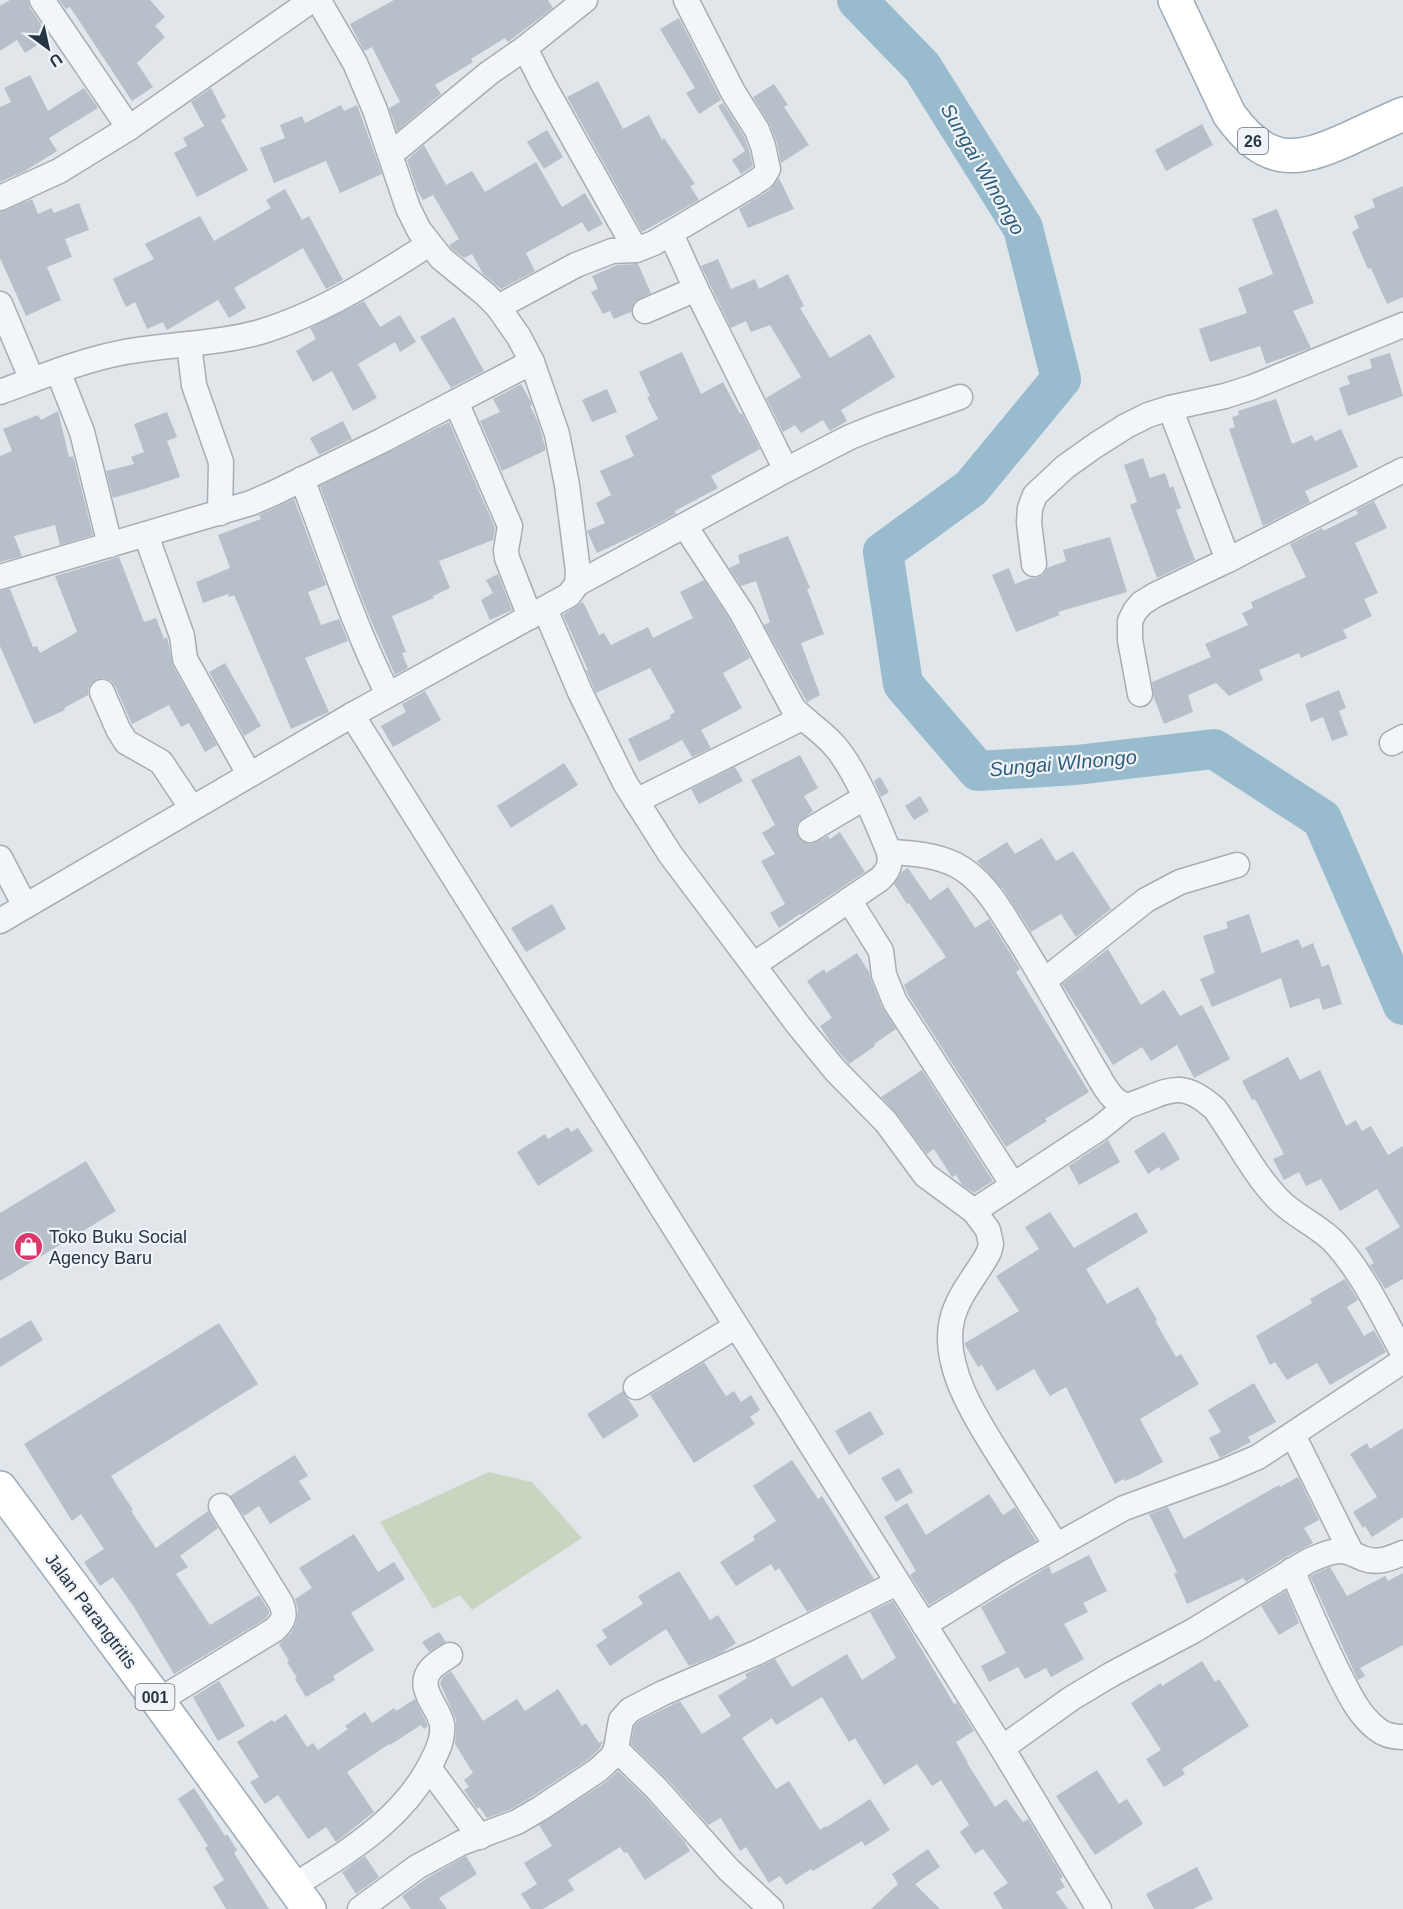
<svg xmlns="http://www.w3.org/2000/svg" width="1403" height="1909" viewBox="0 0 1403 1909" font-family="Helvetica,sans-serif">
  <style>
    .green { fill: #c9d5c0 }
    .lines { fill: none; stroke-linecap: round; stroke-linejoin: round }
    .river { stroke: #98bbce; stroke-width: 40 }
    .building { fill: #b7c0c8 }
    .street-casing { stroke: #a5aeb5; stroke-width: 27 }
    .primary-casing { stroke: #9eacb7; stroke-width: 36 }
    .street { stroke: #f3f6f8; stroke-width: 24 }
    .primary { stroke: #fff; stroke-width: 33 }
    .labels { text-anchor: middle; dominant-baseline: central; stroke-width: 4.5; stroke-linejoin: round; paint-order: stroke }
    .shield { fill: #f0f4f8; stroke: #636f79; stroke-width: 1.5 }
    .shield-label { font-size: 16px; font-weight: bold; fill: #273643 }
    .poi-label { font-size: 18px; fill: #273643; stroke: #f0f4f8; text-anchor: start }
    .street-label { font-size: 18px; fill: #273643; stroke: #f0f4f8 }
    .water-label { font-size: 20px; font-style: italic; fill: #2d5d7b; stroke: #f0f4f8 }
  </style>
  <rect width="100%" height="100%" fill="#e0e6ea"/>
  <polygon class="green" points="489,1472 532,1482 582,1538 472,1610 460,1595 433,1609 380,1522"/>
  <g class="lines">
    <polyline class="river" points="857,0 922,67 1023,228 1061,379 971,488 883,552 903,684 978,771 1076,765 1214,749 1322,819 1403,1005"/>
  </g>
  <g class="building">
    <polygon points="10,0 28,0 30,8 50,37 25,53 17,40 0,51 0,6"/>
    <polygon points="59,0 150,0 165,17 155,26 165,37 137,63 153,87 132,101 70,7 66,9"/>
    <polygon points="394,0 548,0 553,8 508,42 505,38 471,59 473,62 435,85 441,94 397,131 389,108 400,102 372,47 364,51 350,24"/>
    <polygon points="679,18 721,100 699,114 686,93 695,88 660,29"/>
    <polygon points="30,75 48,111 84,88 98,108 49,138 57,151 25,171 0,182 0,107 11,102 4,88"/>
    <polygon points="598,81 623,129 649,115 662,140 664,138 695,184 690,186 699,200 642,232 567,97"/>
    <polygon points="774,84 788,105 784,107 809,145 781,163 777,143 770,125 753,97"/>
    <polygon points="211,88 226,117 221,120 248,170 197,197 174,153 187,146 183,138 204,126 191,102"/>
    <polygon points="723,103 744,136 749,150 753,166 741,174 732,160 745,151 718,106"/>
    <polygon points="341,105 344,111 357,105 382,174 340,193 326,161 274,183 260,148 285,138 280,125 302,116 305,123"/>
    <polygon points="1202,124 1213,145 1166,171 1155,150"/>
    <polygon points="547,130 563,157 544,169 527,142"/>
    <polygon points="424,145 446,185 472,171 485,192 536,162 562,207 585,193 603,224 588,232 582,222 526,253 535,271 501,289 483,274 472,254 464,258 451,248 449,245 459,239 433,195 423,200 417,190 407,160"/>
    <polygon points="779,178 794,209 748,228 739,209 771,189"/>
    <polygon points="1403,186 1403,297 1387,304 1371,268 1368,269 1352,232 1359,228 1354,216 1375,207 1372,199"/>
    <polygon points="285,189 302,220 309,216 343,280 326,289 303,248 234,288 246,308 229,318 218,300 167,330 163,322 147,329 135,302 126,307 113,279 154,259 145,244 200,216 214,241 271,208 266,200"/>
    <polygon points="32,199 38,214 51,208 54,213 79,203 89,230 65,239 72,257 47,267 61,300 26,316 0,258 0,212"/>
    <polygon points="1277,209 1314,303 1293,311 1311,348 1266,364 1260,346 1210,362 1199,329 1247,313 1238,288 1273,274 1252,219"/>
    <polygon points="718,259 731,289 755,279 759,289 788,274 804,306 800,308 830,358 870,334 895,377 841,410 847,421 830,431 823,420 801,433 795,425 783,432 766,398 801,377 770,325 751,332 746,321 731,328 701,266"/>
    <polygon points="638,264 651,293 634,302 631,312 614,319 610,311 603,314 591,292 598,289 592,276 617,265"/>
    <polygon points="364,301 380,327 400,315 416,342 400,352 395,342 358,364 377,398 353,411 332,371 313,382 296,351 316,339 310,328"/>
    <polygon points="454,317 484,371 451,388 420,337"/>
    <polygon points="682,352 701,394 723,382 740,414 742,413 760,449 711,476 718,488 675,511 676,514 644,531 597,553 587,531 605,523 596,503 611,495 600,471 634,456 625,436 658,419 647,397 650,396 639,372"/>
    <polygon points="1390,353 1403,396 1348,416 1339,388 1350,384 1347,376 1372,368 1370,359"/>
    <polygon points="521,384 531,402 532,405 530,406 538,422 546,450 502,471 480,421 500,412 493,399"/>
    <polygon points="607,389 617,412 592,422 582,400"/>
    <polygon points="1276,399 1292,444 1312,435 1315,441 1341,429 1358,467 1305,491 1310,502 1263,526 1229,429 1235,427 1232,417 1239,415 1238,411"/>
    <polygon points="58,411 69,457 73,456 93,535 60,545 55,525 14,536 22,556 0,562 0,456 12,451 3,429 38,415 41,420"/>
    <polygon points="167,412 177,437 167,441 180,477 144,489 113,498 106,471 134,464 131,457 144,452 134,424"/>
    <polygon points="343,421 352,439 319,455 310,438"/>
    <polygon points="449,422 495,528 493,540 439,561 450,588 433,596 434,598 392,616 406,652 402,653 408,668 395,675 366,609 320,486"/>
    <polygon points="1143,458 1150,478 1165,473 1170,488 1173,486 1181,508 1176,510 1195,560 1157,578 1130,505 1137,502 1124,465"/>
    <polygon points="294,499 326,585 308,592 321,625 339,619 348,641 305,658 329,712 291,729 234,595 229,597 228,594 203,603 196,582 230,568 218,535 261,519 259,515"/>
    <polygon points="1374,501 1387,528 1355,543 1378,593 1364,599 1372,616 1343,630 1347,638 1301,658 1299,653 1259,670 1263,680 1229,696 1216,683 1188,695 1193,712 1164,724 1154,698 1152,682 1211,657 1205,644 1248,625 1242,613 1253,608 1251,602 1306,577 1290,544 1322,528 1323,531 1358,514 1356,510"/>
    <polygon points="788,536 810,588 807,589 824,634 801,643 820,695 807,702 764,625 770,622 756,581 741,586 729,568 740,563 738,555"/>
    <polygon points="1110,537 1127,592 1058,612 1060,615 1016,632 992,575 1009,568 1015,584 1031,578 1036,578 1043,575 1047,568 1066,561 1063,550"/>
    <polygon points="119,557 144,622 156,618 164,639 167,637 173,666 217,745 205,752 189,723 181,727 169,705 132,724 115,686 111,681 104,678 97,679 91,683 88,690 88,695 64,708 65,710 34,724 0,646 0,591 10,589 33,647 37,646 40,653 77,632 55,576"/>
    <polygon points="498,574 512,610 490,620 481,600 493,593 486,580"/>
    <polygon points="704,580 730,620 750,658 723,673 742,708 701,730 711,748 692,757 682,740 639,762 628,739 671,718 670,715 675,712 650,668 596,693 586,670 588,670 563,615 583,602 599,635 604,633 611,645 648,627 653,638 693,618 680,592"/>
    <polygon points="225,663 261,726 244,736 209,672"/>
    <polygon points="1339,690 1346,708 1339,711 1348,735 1332,741 1323,717 1311,722 1305,704"/>
    <polygon points="425,691 441,720 393,747 381,726 406,712 402,704"/>
    <polygon points="800,755 818,788 804,796 813,811 798,823 796,830 798,837 803,842 811,844 828,836 830,839 840,832 865,872 801,915 800,914 779,928 770,913 785,904 761,861 775,854 762,833 775,825 751,780"/>
    <polygon points="564,763 578,785 511,828 497,806"/>
    <polygon points="735,767 743,781 699,804 691,789"/>
    <polygon points="880,777 889,792 881,797 874,781"/>
    <polygon points="920,796 929,811 914,820 905,806"/>
    <polygon points="1042,838 1056,861 1073,851 1111,909 1076,937 1061,914 1031,932 1003,889 977,861 1007,842 1015,854"/>
    <polygon points="908,868 930,900 948,887 975,928 989,919 1020,969 1016,972 1089,1092 1045,1119 1047,1121 1006,1147 908,995 904,985 946,957 909,903 907,904 894,884 902,872"/>
    <polygon points="552,904 566,929 526,952 511,928"/>
    <polygon points="1249,914 1262,953 1298,939 1302,948 1313,943 1322,967 1329,964 1342,1004 1323,1010 1319,998 1290,1008 1281,978 1212,1007 1200,979 1215,973 1203,936 1228,928 1226,922"/>
    <polygon points="1108,949 1141,1005 1164,990 1180,1016 1202,1005 1230,1059 1194,1078 1177,1045 1151,1061 1142,1047 1113,1065 1062,984"/>
    <polygon points="857,953 869,972 871,980 882,1007 896,1029 874,1044 875,1046 849,1064 832,1044 820,1026 832,1018 807,981 824,969 826,973"/>
    <polygon points="1288,1057 1300,1080 1320,1070 1346,1126 1356,1120 1362,1131 1371,1126 1388,1155 1403,1146 1403,1279 1385,1289 1370,1265 1374,1263 1365,1248 1400,1227 1377,1189 1340,1211 1321,1179 1306,1186 1299,1172 1284,1180 1273,1159 1284,1154 1255,1099 1252,1100 1242,1081"/>
    <polygon points="922,1070 993,1181 974,1193 962,1185 956,1175 952,1177 934,1149 927,1154 897,1114 881,1097"/>
    <polygon points="568,1127 571,1132 578,1128 593,1151 538,1186 517,1152 545,1134 548,1139"/>
    <polygon points="1164,1132 1180,1159 1161,1171 1159,1167 1148,1174 1134,1151"/>
    <polygon points="1108,1140 1120,1162 1079,1185 1069,1166"/>
    <polygon points="86,1161 116,1211 0,1281 0,1213"/>
    <polygon points="1050,1212 1074,1248 1136,1212 1148,1232 1086,1269 1107,1304 1138,1287 1157,1320 1155,1321 1176,1357 1181,1354 1199,1384 1140,1419 1163,1462 1137,1476 1125,1481 1124,1479 1115,1484 1066,1387 1050,1396 1034,1369 997,1391 982,1365 978,1367 965,1345 965,1343 1019,1311 996,1276 1039,1249 1025,1227"/>
    <polygon points="1345,1279 1358,1300 1347,1307 1364,1336 1374,1330 1386,1352 1330,1385 1317,1363 1287,1380 1275,1362 1270,1365 1256,1336 1312,1303 1310,1299"/>
    <polygon points="31,1320 43,1340 0,1367 0,1339"/>
    <polygon points="219,1323 258,1384 111,1476 133,1510 131,1511 156,1548 208,1511 218,1528 180,1556 188,1567 176,1574 210,1625 259,1595 269,1611 269,1614 265,1619 174,1674 134,1607 113,1577 100,1586 84,1562 104,1549 81,1514 72,1521 24,1444"/>
    <polygon points="704,1362 726,1396 734,1391 741,1402 751,1395 760,1410 750,1417 755,1424 694,1463 650,1395"/>
    <polygon points="1254,1383 1276,1422 1248,1437 1251,1442 1220,1458 1209,1438 1221,1432 1208,1410"/>
    <polygon points="623,1391 639,1416 603,1439 587,1414"/>
    <polygon points="870,1411 884,1434 849,1455 835,1431"/>
    <polygon points="1403,1428 1403,1517 1372,1537 1365,1526 1363,1528 1353,1512 1377,1497 1350,1454 1367,1443 1370,1449"/>
    <polygon points="295,1455 308,1476 299,1481 311,1499 270,1524 259,1506 244,1516 230,1496"/>
    <polygon points="792,1460 818,1499 822,1496 874,1579 807,1612 779,1568 775,1571 771,1564 736,1586 720,1562 755,1540 753,1536 776,1521 753,1486"/>
    <polygon points="899,1468 913,1492 896,1502 881,1478"/>
    <polygon points="1298,1477 1319,1520 1304,1528 1313,1543 1286,1557 1246,1582 1243,1578 1187,1604 1174,1574 1177,1572 1149,1514 1168,1507 1184,1539 1279,1485 1280,1487"/>
    <polygon points="989,1494 1003,1515 1015,1507 1036,1541 929,1605 910,1575 916,1571 884,1517 907,1503 926,1535"/>
    <polygon points="354,1534 378,1572 394,1562 405,1579 351,1613 374,1650 333,1676 335,1680 306,1697 295,1679 297,1678 287,1662 289,1661 279,1644 291,1633 296,1623 298,1610 295,1599 312,1588 299,1568"/>
    <polygon points="1089,1555 1107,1591 1083,1603 1088,1612 1064,1624 1084,1659 1051,1677 1046,1668 1025,1679 1018,1667 989,1682 981,1666 1006,1653 981,1607 1049,1566 1052,1574"/>
    <polygon points="1330,1567 1347,1596 1385,1576 1388,1581 1403,1573 1403,1645 1360,1668 1365,1676 1358,1680 1310,1576"/>
    <polygon points="679,1571 710,1620 718,1615 736,1643 721,1653 689,1666 666,1629 610,1666 596,1645 607,1638 602,1630 643,1604 638,1596"/>
    <polygon points="1286,1591 1299,1623 1279,1635 1261,1606"/>
    <polygon points="893,1601 954,1704 957,1703 974,1731 956,1742 968,1763 967,1763 995,1807 1006,1799 1023,1822 1028,1819 1063,1877 1060,1879 1065,1887 1056,1892 1068,1909 1003,1909 993,1893 1008,1883 983,1849 975,1854 960,1832 969,1825 941,1780 932,1786 917,1764 884,1785 855,1738 849,1742 822,1697 776,1725 772,1718 742,1738 776,1789 789,1781 820,1830 826,1826 827,1827 870,1799 890,1830 865,1846 862,1841 813,1871 811,1869 786,1885 780,1876 769,1883 746,1847 740,1851 721,1818 708,1825 667,1779 631,1744 634,1726 639,1721 680,1701 702,1734 731,1716 718,1696 747,1678 745,1674 775,1659 792,1687 847,1654 862,1680 896,1658 870,1612"/>
    <polygon points="439,1632 446,1642 429,1652 422,1642"/>
    <polygon points="1202,1661 1215,1682 1219,1679 1249,1726 1182,1769 1185,1774 1164,1787 1146,1759 1161,1750 1131,1703 1161,1683 1162,1686"/>
    <polygon points="451,1671 483,1721 517,1699 525,1711 558,1689 582,1726 586,1723 599,1743 603,1741 600,1748 589,1759 533,1796 511,1809 487,1818 479,1807 477,1809 464,1790 469,1787 464,1780 473,1773 455,1744 456,1731 456,1720 440,1683 443,1677"/>
    <polygon points="219,1681 245,1726 218,1741 193,1697"/>
    <polygon points="415,1699 428,1726 424,1729 421,1725 390,1745 389,1744 347,1772 374,1812 336,1842 326,1827 308,1839 278,1795 265,1804 250,1782 259,1777 237,1742 272,1720 274,1722 286,1714 307,1747 313,1743 318,1750 348,1729 345,1726 365,1712 372,1723 394,1708 396,1711"/>
    <polygon points="1097,1770 1119,1804 1127,1799 1143,1824 1095,1855 1056,1796"/>
    <polygon points="618,1771 646,1798 684,1841 690,1851 645,1880 627,1852 624,1853 620,1847 568,1880 574,1890 543,1909 531,1909 521,1894 537,1884 524,1863 552,1846 539,1825 606,1782"/>
    <polygon points="194,1788 225,1836 227,1834 237,1850 234,1853 269,1909 226,1909 213,1887 224,1880 205,1848 208,1846 178,1799"/>
    <polygon points="928,1849 940,1867 915,1884 940,1909 871,1909 898,1884 892,1874"/>
    <polygon points="365,1856 379,1877 356,1894 342,1872"/>
    <polygon points="466,1856 477,1874 439,1898 447,1909 411,1909 402,1896 427,1878"/>
    <polygon points="1197,1867 1213,1899 1193,1909 1154,1909 1146,1894"/>
  </g>
  <g class="lines">
    <defs>
      <g id="street">
        <polyline points="42,0 129,128"/>
        <polyline points="320,3 355,63 375,110 408,208 419,230 441,258 485,294 498,307 519,337 532,362 557,434 567,485 578,571 577,584 569,595 352,715"/>
        <polyline points="525,48 543,84 636,250"/>
        <polyline points="391,154 489,73 525,48 585,0"/>
        <polyline points="0,198 59,171 129,128 312,0"/>
        <polyline points="696,289 786,470"/>
        <polyline points="0,304 32,380"/>
        <polyline points="498,307 576,265 612,251 636,250 654,243 748,187 763,177 768,169 763,146 757,130 733,92 686,0"/>
        <polyline points="645,311 696,289 671,234"/>
        <polyline points="189,344 194,385 221,462 220,513"/>
        <polyline points="58,371 82,432 110,545"/>
        <path d="M0 392C41 377 82 360 125 352 170 344 216 344 260 332 320 314 377 278 429 244"/>
        <polyline points="456,402 510,526 506,550 507,558 530,617"/>
        <polyline points="1170,408 1228,560"/>
        <path d="M302 479C330 551 353 625 388 694"/>
        <path d="M685 526 742 613 793 708C805 721 820 730 832 743 854 765 877 822 889 852 891 864 889 870 880 879L755 964"/>
        <polyline points="146,535 182,636 185,659 249,774"/>
        <polyline points="1034,564 1029,523 1030,508 1035,495 1065,467 1096,445 1126,426 1148,415 1170,408 1225,396 1253,387 1403,325"/>
        <polyline points="0,577 251,503 274,493 381,441 532,362"/>
        <polyline points="577,584 786,470 850,437 880,425 960,397"/>
        <path d="M545 609 580 692 625 783 670 854 799 1026 835 1070 886 1122 925 1175 974 1211 988 1230 991 1244 989 1252C977 1275 958 1294 952 1320 940 1370 984 1431 1009 1471 1025 1496 1040 1520 1056 1545"/>
        <polyline points="102,692 118,729 126,742 161,762 191,807"/>
        <polyline points="1140,694 1130,640 1130,621 1135,611 1142,603 1155,595 1228,560 1403,470"/>
        <polyline points="1392,743 1403,737"/>
        <polyline points="636,801 802,718"/>
        <polyline points="810,830 864,798"/>
        <path d="M889 852C912 853 936 855 956 865 985 880 1001 912 1018 938 1048 986 1074 1035 1103 1084 1110 1095 1115 1102 1127 1106 1167 1093 1179 1076 1215 1109 1236 1138 1253 1173 1278 1199 1295 1217 1320 1226 1336 1244 1364 1275 1383 1317 1403 1353"/>
        <polyline points="0,858 25,906"/>
        <polyline points="849,900 881,951 884,975 895,1002 1013,1185"/>
        <polyline points="0,921 352,715 1002,1748 1099,1909"/>
        <polyline points="1045,980 1146,900 1180,882 1237,865"/>
        <polyline points="974,1211 1100,1128 1127,1106"/>
        <polyline points="636,1387 735,1327"/>
        <polyline points="1293,1435 1351,1552"/>
        <path d="M1292 1570C1306 1603 1320 1635 1336 1668 1347 1689 1357 1714 1377 1729 1384 1735 1394 1737 1403 1737"/>
        <polyline points="924,1625 1013,1570 1124,1508 1223,1472 1258,1457 1403,1361"/>
        <path d="M158 1701 274 1630C284 1621 286 1615 281 1603L221 1506"/>
        <path d="M1002 1748 1072 1698 1112 1674 1193 1631 1308 1561C1318 1557 1329 1551 1340 1551 1349 1551 1355 1555 1362 1558 1377 1564 1389 1559 1403 1553"/>
        <polyline points="616,1749 656,1788 729,1870 771,1909"/>
        <polyline points="429,1768 480,1837"/>
        <path d="M292 1887C351 1849 408 1818 437 1751 441 1742 443 1733 442 1724 438 1706 415 1687 431 1669 436 1663 444 1659 450 1655"/>
        <polyline points="360,1909 417,1867 461,1843 517,1822 541,1808 598,1770 612,1757 616,1749 621,1720 630,1710 663,1693 756,1653 897,1583"/>
      </g>
      <g id="primary">
        <path d="M1175 0 1229 114C1266 166 1295 163 1348 139 1367 130 1385 122 1403 114"/>
        <polyline points="0,1488 158,1701 309,1909"/>
      </g>
    </defs>
    <use href="#street" class="street-casing"/>
    <use href="#primary" class="primary-casing"/>
    <use href="#street" class="street"/>
    <use href="#primary" class="primary"/>
  </g>
  <defs>
    <symbol id="shop-disc" viewBox="-11 -11 22 22"><circle r="9.5" fill="#db396c" stroke="#f0f4f8"/><path d="M-5-2.5h2.3a2.7 3.5 0 0 1 5.4 0H5L5.5 6h-11ZM-1.5-2.5h3a1.5 2.3 0 0 0-3 0Z" fill="#fff"/></symbol>
  </defs>
  <g fill-rule="evenodd">
    <use href="#shop-disc" x="12" y="1230" width="33" height="33"/>
  </g>
  <g class="labels">
    <g class="shield">
      <rect x="1238" y="128" width="30" height="26" rx="4.5"/>
      <rect x="135.5" y="1684" width="39" height="26" rx="4.5"/>
    </g>
    <g class="shield-label">
      <text x="1253" y="141">26</text>
      <text x="155" y="1697">001</text>
    </g>
    <g class="poi-label">
      <text x="49" y="1237">Toko Buku Social<tspan x="49" dy="21">Agency Baru</tspan></text>
    </g>
    <g class="street-label">
      <text transform="translate(91 1611) rotate(53)">Jalan Parangtritis</text>
    </g>
    <g class="water-label">
      <text transform="translate(983 169) rotate(60)">Sungai WInongo</text>
      <text transform="translate(1063 763) rotate(-5)">Sungai WInongo</text>
    </g>
  </g>
  <g transform="translate(48 48) rotate(147)" stroke="#f0f4f8" stroke-width="4.5" paint-order="stroke">
  <path d="M0-4.5L10 22L0 15L-10 22Z" fill="#273643"/>
  <text y="-9" font-size="16" font-weight="bold" text-anchor="middle" fill="#273643">U</text>
  </g>
</svg>
